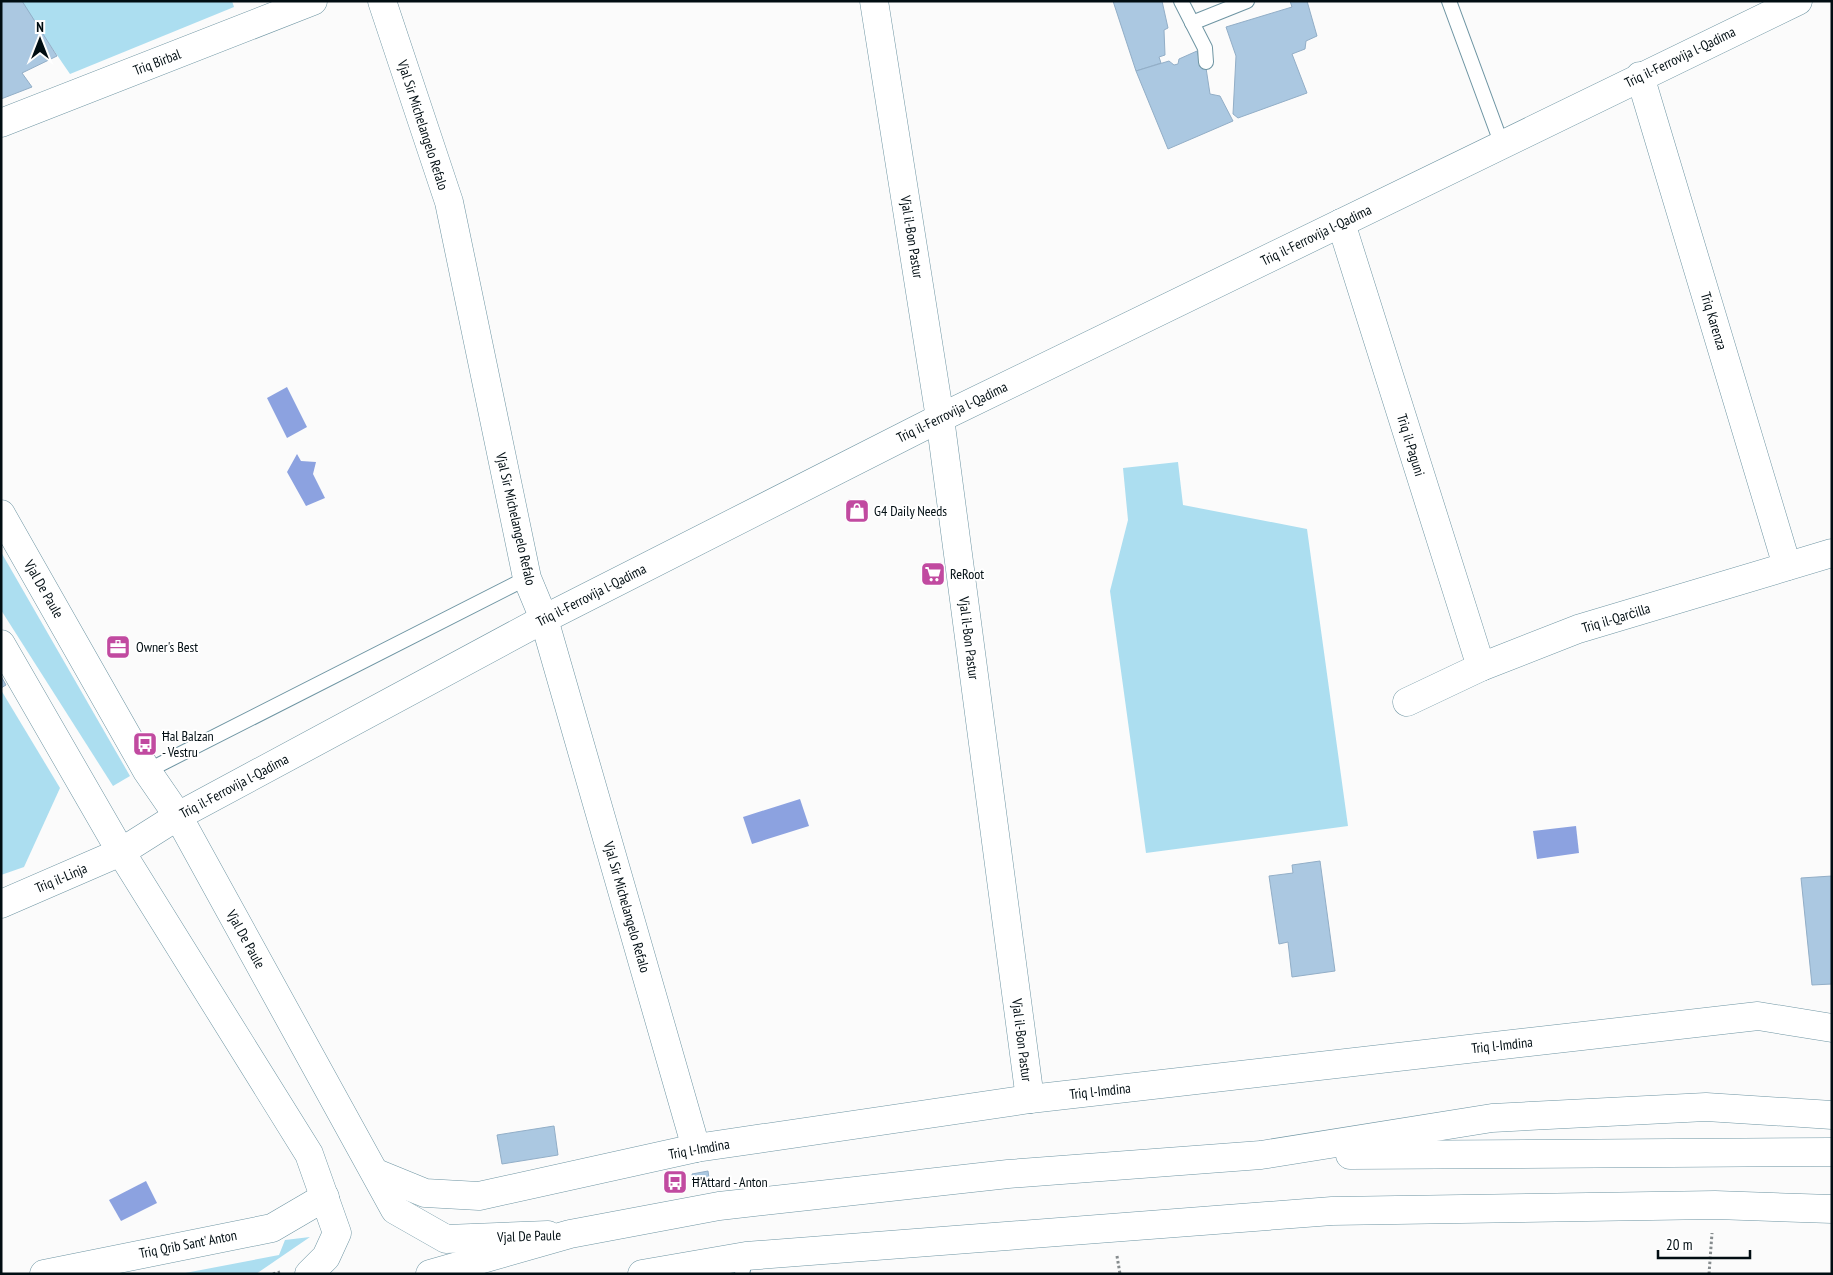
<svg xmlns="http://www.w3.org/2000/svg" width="1833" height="1275" viewBox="0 0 1833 1275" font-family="'PT Sans Narrow',sans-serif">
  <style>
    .green { fill: #acdef0 }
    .water { fill: #8ca2e0 }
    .building { fill: #abc8e1; stroke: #92aec7 }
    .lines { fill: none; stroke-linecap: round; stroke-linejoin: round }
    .lane-casing { stroke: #6e95a3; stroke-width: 16 }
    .street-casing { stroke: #6e95a3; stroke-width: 29 }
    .secondary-casing { stroke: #6e95a3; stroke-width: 29 }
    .highway-casing { stroke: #6e95a3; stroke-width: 29 }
    .path { stroke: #858b8d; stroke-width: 3; stroke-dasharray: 2.5 2.5; stroke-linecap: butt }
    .lane { stroke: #fff; stroke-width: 14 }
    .street { stroke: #fff; stroke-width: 28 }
    .secondary { stroke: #fff; stroke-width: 28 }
    .highway { stroke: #fff; stroke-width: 28 }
    .labels { text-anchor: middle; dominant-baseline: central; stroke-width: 4; stroke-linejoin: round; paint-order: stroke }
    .street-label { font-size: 14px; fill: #010d12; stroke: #fff }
    .poi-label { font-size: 14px; fill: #010d12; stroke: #fff; text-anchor: start }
  </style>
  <rect width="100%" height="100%" fill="#fbfbfb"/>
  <g class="green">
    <polygon points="20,1 232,1 234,7 70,74"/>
    <polygon points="1178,462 1183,505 1307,529 1348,826 1146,853 1110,591 1128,520 1123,468"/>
    <polygon points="1,552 130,776 113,786 1,610"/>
    <polygon points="1,690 60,788 24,867 1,875"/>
    <polygon points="310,1237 256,1274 180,1274 279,1255 285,1240"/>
  </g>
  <g class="water">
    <polygon points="287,387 307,427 287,438 267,398"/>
    <polygon points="297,454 301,461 316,462 313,474 325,498 306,506 287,472"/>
    <polygon points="800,799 809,826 752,844 743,817"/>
    <polygon points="1576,826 1579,853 1537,859 1533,831"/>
    <polygon points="146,1181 157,1203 121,1221 109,1200"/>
  </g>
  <g class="building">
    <polygon points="1,1 22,1 57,56 22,73 32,87 1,99"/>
    <polygon points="1113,1 1162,1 1168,28 1164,30 1165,55 1159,57 1161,63 1136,71"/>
    <polygon points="1290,1 1307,1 1317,36 1306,41 1305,49 1292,54 1307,93 1238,118 1233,114 1236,56 1226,27 1292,7"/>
    <polygon points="1197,51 1202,69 1206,68 1210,94 1220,96 1233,121 1168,149 1136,71 1169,61 1174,65 1178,64 1179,59"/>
    <polygon points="1,676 6,685 1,688"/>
    <polygon points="1320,861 1335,971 1292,977 1288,942 1279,944 1269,876 1293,873 1292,865"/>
    <polygon points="1832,876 1832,984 1812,985 1801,878"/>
    <polygon points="554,1126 558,1155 502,1164 497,1135"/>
    <polygon points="708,1171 709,1178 693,1180 692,1174"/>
  </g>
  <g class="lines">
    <defs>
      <g id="lane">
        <polyline points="1181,1 1205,48 1206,62"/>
        <polyline points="1449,1 1502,145"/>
        <polyline points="1192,23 1247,1"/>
        <polyline points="147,771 527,578"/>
        <polyline points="742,1274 746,1256"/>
      </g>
      <g id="street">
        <polyline points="382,1 449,202 527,578 544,619 696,1148"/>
        <polyline points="874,1 940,418 1030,1099"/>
        <polyline points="1640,76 1787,566"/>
        <polyline points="1341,223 1481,667"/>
        <polyline points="1407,702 1481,667 1578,629 1832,553"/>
        <polyline points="1,904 121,852 178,816 544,619 940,418 1798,1"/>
        <polyline points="376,1173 425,1193 479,1196 696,1148 1030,1099 1758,1016 1832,1028"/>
        <polyline points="44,1274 272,1228 325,1197"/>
      </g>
      <g id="secondary">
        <polyline points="1,123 313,1"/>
        <polyline points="1,514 147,771 178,816 395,1210 446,1239 548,1235"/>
        <polyline points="1,644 121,852 309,1154 337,1233 326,1257 309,1274"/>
      </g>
      <g id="highway">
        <polyline points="1350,1155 1832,1152"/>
        <polyline points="430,1274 570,1234 719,1206 1008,1174 1261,1155 1492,1118 1706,1107 1832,1115"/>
        <polyline points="642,1274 746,1256 1332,1211 1715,1205 1832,1209"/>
      </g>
    </defs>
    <use href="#lane" class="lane-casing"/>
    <use href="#street" class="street-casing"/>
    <use href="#secondary" class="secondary-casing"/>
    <use href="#highway" class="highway-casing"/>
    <g class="path">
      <polyline points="1117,1256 1120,1274"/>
      <polyline points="273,1274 280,1272"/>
      <polyline points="1709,1274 1712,1233"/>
    </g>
    <use href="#lane" class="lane"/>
    <use href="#street" class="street"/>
    <use href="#secondary" class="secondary"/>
    <use href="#highway" class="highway"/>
  </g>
  <defs>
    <symbol id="shop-square" viewBox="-11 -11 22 22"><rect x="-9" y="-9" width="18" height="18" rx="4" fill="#c14aa0" stroke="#fff"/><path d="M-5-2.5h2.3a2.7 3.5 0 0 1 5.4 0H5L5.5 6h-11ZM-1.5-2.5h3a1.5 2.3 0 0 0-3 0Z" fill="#fff"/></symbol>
    <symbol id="supermarket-square" viewBox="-11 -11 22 22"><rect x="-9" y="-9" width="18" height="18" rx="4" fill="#c14aa0" stroke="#fff"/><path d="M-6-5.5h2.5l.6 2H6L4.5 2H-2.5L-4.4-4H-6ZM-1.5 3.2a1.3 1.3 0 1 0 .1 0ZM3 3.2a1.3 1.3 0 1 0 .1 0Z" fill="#fff"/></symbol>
    <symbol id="office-square" viewBox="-11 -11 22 22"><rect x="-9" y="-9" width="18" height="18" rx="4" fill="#c14aa0" stroke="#fff"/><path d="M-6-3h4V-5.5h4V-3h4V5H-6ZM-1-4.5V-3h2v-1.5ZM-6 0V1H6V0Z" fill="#fff"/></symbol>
    <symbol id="bus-square" viewBox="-11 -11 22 22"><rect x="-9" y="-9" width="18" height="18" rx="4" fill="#c14aa0" stroke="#fff"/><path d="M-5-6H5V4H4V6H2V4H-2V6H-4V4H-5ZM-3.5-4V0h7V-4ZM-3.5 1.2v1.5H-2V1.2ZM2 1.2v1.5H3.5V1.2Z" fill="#fff"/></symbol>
  </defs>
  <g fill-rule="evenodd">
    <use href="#shop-square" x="843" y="497" width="28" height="28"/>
    <use href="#supermarket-square" x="919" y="560" width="28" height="28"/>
    <use href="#office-square" x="104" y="633" width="28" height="28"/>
    <use href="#bus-square" x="131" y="730" width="28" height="28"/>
    <use href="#bus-square" x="661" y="1168" width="28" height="28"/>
  </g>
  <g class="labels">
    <g class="street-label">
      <text transform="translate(1680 57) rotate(-26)">Triq il-Ferrovija l-Qadima</text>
      <text transform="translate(157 62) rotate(-21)">Triq Birbal</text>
      <text transform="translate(423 125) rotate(72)">Vjal Sir Michelangelo Refalo</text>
      <text transform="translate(1316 235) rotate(-26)">Triq il-Ferrovija l-Qadima</text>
      <text transform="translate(912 237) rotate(81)">Vjal il-Bon Pastur</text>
      <text transform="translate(1714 321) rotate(73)">Triq Karenza</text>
      <text transform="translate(952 412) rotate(-26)">Triq il-Ferrovija l-Qadima</text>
      <text transform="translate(1411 445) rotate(73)">Triq il-Paguni</text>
      <text transform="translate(516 519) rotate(77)">Vjal Sir Michelangelo Refalo</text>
      <text transform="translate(44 589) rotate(60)">Vjal De Paule</text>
      <text transform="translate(591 595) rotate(-27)">Triq il-Ferrovija l-Qadima</text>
      <text transform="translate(1616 618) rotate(-17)">Triq il-Qarċilla</text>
      <text transform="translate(969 638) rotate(83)">Vjal il-Bon Pastur</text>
      <text transform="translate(234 786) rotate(-28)">Triq il-Ferrovija l-Qadima</text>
      <text transform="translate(61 878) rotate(-23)">Triq il-Linja</text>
      <text transform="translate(627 907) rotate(74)">Vjal Sir Michelangelo Refalo</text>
      <text transform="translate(246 939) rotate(61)">Vjal De Paule</text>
      <text transform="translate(1022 1040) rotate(83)">Vjal il-Bon Pastur</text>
      <text transform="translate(1502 1045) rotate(-6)">Triq l-Imdina</text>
      <text transform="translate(1100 1091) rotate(-6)">Triq l-Imdina</text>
      <text transform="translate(699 1149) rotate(-10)">Triq l-Imdina</text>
      <text transform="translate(529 1236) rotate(-2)">Vjal De Paule</text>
      <text transform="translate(188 1244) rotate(-11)">Triq Qrib Sant' Anton</text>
    </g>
    <g class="poi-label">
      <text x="874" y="511">G4 Daily Needs</text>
      <text x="950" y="574">ReRoot</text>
      <text x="136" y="647">Owner's Best</text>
      <text x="162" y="736">Ħal Balzan<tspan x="162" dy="16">- Vestru</tspan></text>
      <text x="692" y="1182">Ħ'Attard - Anton</text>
    </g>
  </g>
  <rect width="1833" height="1275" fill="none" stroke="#010d12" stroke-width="5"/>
  <g transform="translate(40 40)" stroke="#ffffff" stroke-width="4" paint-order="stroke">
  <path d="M0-4L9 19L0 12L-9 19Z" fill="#010d12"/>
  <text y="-8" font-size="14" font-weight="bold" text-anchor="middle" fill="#010d12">N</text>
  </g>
  <path d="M1658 1250v8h92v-8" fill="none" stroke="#010d12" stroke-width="2.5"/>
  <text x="1666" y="1250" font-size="15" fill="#010d12" stroke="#ffffff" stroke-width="4" paint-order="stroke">20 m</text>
</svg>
